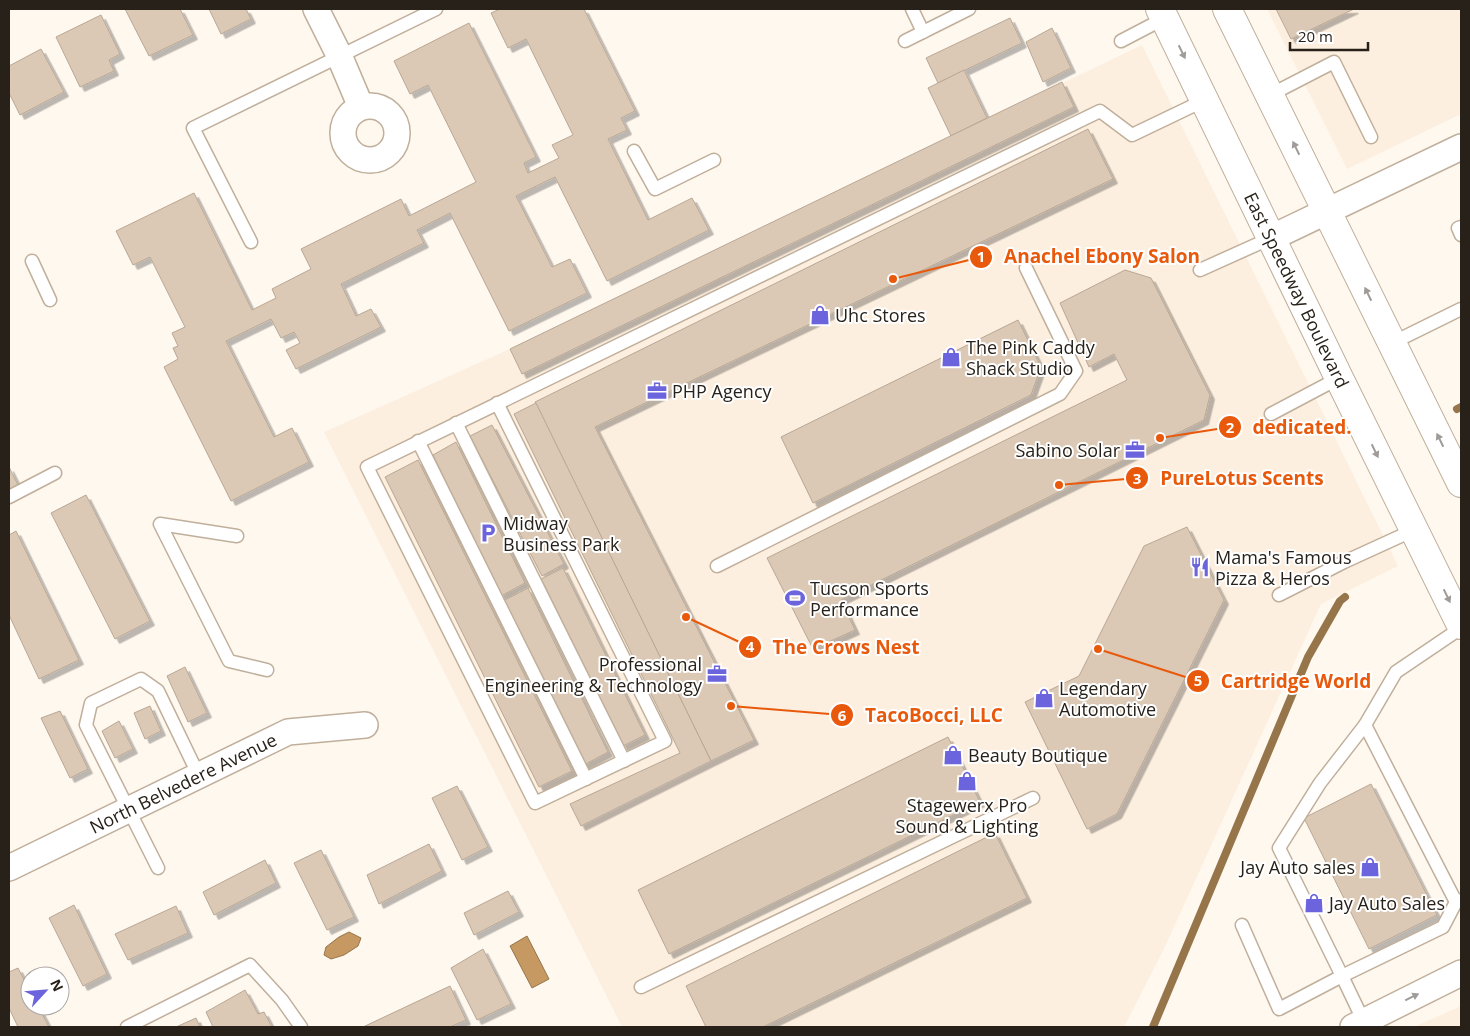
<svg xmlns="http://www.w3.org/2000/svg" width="1470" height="1036" viewBox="0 0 1470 1036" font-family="'Open Sans',sans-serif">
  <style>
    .built { fill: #fdefdf }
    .water { fill: #c59961; stroke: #96754b }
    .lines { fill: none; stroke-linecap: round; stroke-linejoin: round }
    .stream { stroke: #96754b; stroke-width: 8 }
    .building { fill: #dbc9b5; stroke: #b8a794; filter: url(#shadow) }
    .service-casing { stroke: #c0af9b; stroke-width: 15 }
    .minor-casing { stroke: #c0af9b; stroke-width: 28 }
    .primary-casing { stroke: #c0af9b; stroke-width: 30 }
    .service { stroke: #fff; stroke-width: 12 }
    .minor { stroke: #fff; stroke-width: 25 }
    .primary { stroke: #fff; stroke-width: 28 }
    .oneway { fill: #9e9b98 }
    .labels { text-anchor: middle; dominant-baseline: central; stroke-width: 4; stroke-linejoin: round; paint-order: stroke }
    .street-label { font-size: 18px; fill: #272119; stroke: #fff }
    .poi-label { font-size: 18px; fill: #272119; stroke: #fff; text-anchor: start }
    .leader { fill: none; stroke: #e8590c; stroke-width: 2 }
    .callout-dot { fill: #e8590c; stroke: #fff; stroke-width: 2 }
    .mark-label { font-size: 15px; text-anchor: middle; font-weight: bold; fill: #fff }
    .callout-label { font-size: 19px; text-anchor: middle; font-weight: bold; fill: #e8590c; stroke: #fff; stroke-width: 4; stroke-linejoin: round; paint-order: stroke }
  </style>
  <defs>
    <filter id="shadow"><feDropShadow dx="4.5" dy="4.5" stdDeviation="0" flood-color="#0004"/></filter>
  </defs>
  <rect width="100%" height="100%" fill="#fff8ef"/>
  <g class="built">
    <polygon points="1267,9 1461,9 1461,114 1347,169"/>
    <polygon points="1142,45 1398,566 1321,604 1164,949 1124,1027 622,1027 324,432 510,349"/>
    <polygon points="1461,1006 1461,1027 1414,1027"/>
  </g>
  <g class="water">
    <polygon points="349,932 361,938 358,946 344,955 331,959 324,955 326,947 339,937"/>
    <polygon points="527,936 549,979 532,988 510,946"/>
  </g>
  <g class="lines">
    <g class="stream">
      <polyline points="1457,409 1461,407"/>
      <polyline points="1153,1027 1308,657 1340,601 1345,597"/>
    </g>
  </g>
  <g class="building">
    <polygon points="125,9 180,9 193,35 149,56"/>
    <polygon points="209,9 246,9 251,19 221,34"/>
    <polygon points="500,9 584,9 635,111 621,118 627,130 608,139 648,220 692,198 709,230 607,281 555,177 516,196 552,267 570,259 587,293 509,331 450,213 417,230 424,243 341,284 356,316 371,309 381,327 296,369 286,350 300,343 294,332 281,338 271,319 226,341 274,437 292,428 309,462 231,501 164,367 178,359 173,348 178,346 172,333 185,327 150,257 133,265 116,231 194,193 252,310 276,298 272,289 311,269 301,249 401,199 409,216 476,182 428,85 410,94 394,61 469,23 536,157 524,163 528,173 559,158 552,145 573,135 526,39 508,48 491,13"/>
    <polygon points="1276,9 1354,9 1291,39"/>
    <polygon points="101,15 120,54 109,60 114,71 80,87 56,37"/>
    <polygon points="1010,18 1022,43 938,83 926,58"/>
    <polygon points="1052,28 1071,68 1043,82 1026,42"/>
    <polygon points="41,49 64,92 20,115 9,93 9,66"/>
    <polygon points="964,70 987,118 951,136 928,88"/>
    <polygon points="1062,82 1074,107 522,374 510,349"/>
    <polygon points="1088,129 1113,179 595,427 754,740 711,761 535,402"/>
    <polygon points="1125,270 1151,278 1210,395 1204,420 841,600 855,630 813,649 767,558 1127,380 1114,354 1089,367 1060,303"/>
    <polygon points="1018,320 1041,367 1031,395 813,503 781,437"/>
    <polygon points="536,403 711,761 581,826 570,804 680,753 514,414"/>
    <polygon points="492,425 564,564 542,576 470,436"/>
    <polygon points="456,442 525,583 501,596 433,455"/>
    <polygon points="418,460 572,771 539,787 385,477"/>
    <polygon points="9,467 19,487 9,492"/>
    <polygon points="86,495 150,621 115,639 51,513"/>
    <polygon points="1187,527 1224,600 1117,814 1087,829 1025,702 1079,676 1144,546"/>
    <polygon points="16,531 79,660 39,679 9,615 9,535"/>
    <polygon points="563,568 645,735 623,746 541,579"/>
    <polygon points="528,588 608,752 584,765 503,601"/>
    <polygon points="185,667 207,713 188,722 167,676"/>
    <polygon points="150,706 161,731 145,739 134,713"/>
    <polygon points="60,711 88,769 70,778 41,718"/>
    <polygon points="119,721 133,749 115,758 102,731"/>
    <polygon points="948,737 980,802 669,954 638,890"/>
    <polygon points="1371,784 1437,915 1369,949 1304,818"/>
    <polygon points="457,786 488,847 462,860 432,798"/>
    <polygon points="995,833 1027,898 763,1027 706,1027 686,986"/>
    <polygon points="429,844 442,871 379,904 367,875"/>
    <polygon points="321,850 354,917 327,930 294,863"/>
    <polygon points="265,860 276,883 214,915 203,892"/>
    <polygon points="508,891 519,912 474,935 464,913"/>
    <polygon points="74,905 107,974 83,986 49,918"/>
    <polygon points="176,906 188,933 128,960 115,934"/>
    <polygon points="483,949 511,1004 477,1020 451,968"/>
    <polygon points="18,968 30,991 30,1006 38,1006 49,1027 18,1027 9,1008 9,972"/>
    <polygon points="450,986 466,1020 450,1027 363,1027"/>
    <polygon points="245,990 258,1014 264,1012 272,1027 213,1027 206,1012"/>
    <polygon points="196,1018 200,1027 176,1027"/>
  </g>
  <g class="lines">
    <defs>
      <g id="service">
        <polyline points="912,9 923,32"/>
        <polyline points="905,41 969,9"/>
        <polyline points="1121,41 1165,18"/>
        <polyline points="1270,95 1334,62 1371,137"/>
        <polyline points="634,151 655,189 714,160"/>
        <polyline points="1461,227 1458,228 1461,235"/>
        <polyline points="251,242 193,128 436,9"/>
        <polyline points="32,261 50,300"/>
        <polyline points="1200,270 1271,238"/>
        <polyline points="1392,343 1461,309"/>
        <polyline points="497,403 665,741 535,803 367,467 1100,111 1132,135 1205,100"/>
        <polyline points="1271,414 1339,378"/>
        <polyline points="456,423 624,761"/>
        <polyline points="418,441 586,779"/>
        <polyline points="9,497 55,473"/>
        <polyline points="237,536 160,524 229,661 267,670"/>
        <polyline points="717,566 1060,394 1076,371 1026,268"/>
        <polyline points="1279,595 1344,562 1414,530"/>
        <polyline points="1461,628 1396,672 1365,725 1456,902 1461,900"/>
        <polyline points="158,868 86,725 91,703 141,679 158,691 199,776"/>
        <polyline points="1242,925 1279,1009 1342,976 1279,848 1320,783 1365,725"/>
        <polyline points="641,987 1033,798"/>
        <polyline points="1364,1022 1342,976 1443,927 1456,902"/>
        <polyline points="127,1027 250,965 282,1000 301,1027"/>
      </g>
      <g id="minor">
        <polyline points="316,9 339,55 361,107"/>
        <circle cx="370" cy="133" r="27"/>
        <polyline points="1271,238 1461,147"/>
        <polyline points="9,868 288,732 365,725"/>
        <polyline points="1353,1027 1461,973"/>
      </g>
      <g id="primary">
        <polyline points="1160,9 1339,378 1461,625"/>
        <polyline points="1227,9 1461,483"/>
      </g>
    </defs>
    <use href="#service" class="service-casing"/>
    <use href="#minor" class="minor-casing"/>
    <use href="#primary" class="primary-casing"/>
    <use href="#service" class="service"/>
    <use href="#minor" class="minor"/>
    <use href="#primary" class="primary"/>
  </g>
  <defs><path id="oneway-solid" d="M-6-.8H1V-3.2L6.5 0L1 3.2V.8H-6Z" transform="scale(1.25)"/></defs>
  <g class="oneway">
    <use href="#oneway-solid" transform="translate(1182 52) rotate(64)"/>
    <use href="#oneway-solid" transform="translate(1296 148) rotate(-116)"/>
    <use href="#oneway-solid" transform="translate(1368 294) rotate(-116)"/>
    <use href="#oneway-solid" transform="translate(1440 440) rotate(-116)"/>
    <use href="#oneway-solid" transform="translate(1375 451) rotate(64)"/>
    <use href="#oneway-solid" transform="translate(1447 596) rotate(64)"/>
    <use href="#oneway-solid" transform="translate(1412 997) rotate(-26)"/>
  </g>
  <defs>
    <symbol id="shop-bare" viewBox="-9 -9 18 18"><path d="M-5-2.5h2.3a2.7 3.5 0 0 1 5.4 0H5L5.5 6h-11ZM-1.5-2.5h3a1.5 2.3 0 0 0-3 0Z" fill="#6b64dd" stroke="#fff" stroke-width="2.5" paint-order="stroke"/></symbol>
    <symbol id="office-bare" viewBox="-9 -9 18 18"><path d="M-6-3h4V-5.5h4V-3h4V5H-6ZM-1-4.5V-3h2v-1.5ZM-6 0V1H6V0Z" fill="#6b64dd" stroke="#fff" stroke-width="2.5" paint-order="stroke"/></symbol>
    <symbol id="parking-bare" viewBox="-9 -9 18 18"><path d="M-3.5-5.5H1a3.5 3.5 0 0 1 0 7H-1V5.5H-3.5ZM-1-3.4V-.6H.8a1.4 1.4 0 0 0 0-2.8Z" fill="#6b64dd" stroke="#fff" stroke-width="2.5" paint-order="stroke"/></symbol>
    <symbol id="restaurant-bare" viewBox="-9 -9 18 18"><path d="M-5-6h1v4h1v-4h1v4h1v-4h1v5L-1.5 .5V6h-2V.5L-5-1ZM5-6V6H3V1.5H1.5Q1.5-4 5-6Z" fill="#6b64dd" stroke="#fff" stroke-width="2.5" paint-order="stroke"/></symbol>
    <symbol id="stadium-bare" viewBox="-9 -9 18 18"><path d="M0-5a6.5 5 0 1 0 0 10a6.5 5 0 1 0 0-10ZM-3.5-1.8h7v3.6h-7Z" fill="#6b64dd" stroke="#fff" stroke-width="2.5" paint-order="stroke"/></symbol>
  </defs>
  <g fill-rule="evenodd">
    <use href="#shop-bare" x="806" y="301" width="28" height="28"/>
    <use href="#shop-bare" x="937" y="343" width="28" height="28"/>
    <use href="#office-bare" x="643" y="377" width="28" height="28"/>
    <use href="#office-bare" x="1121" y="436" width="28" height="28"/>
    <use href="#parking-bare" x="474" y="519" width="28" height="28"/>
    <use href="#restaurant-bare" x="1186" y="553" width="28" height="28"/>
    <use href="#stadium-bare" x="781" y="584" width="28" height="28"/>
    <use href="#office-bare" x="703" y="660" width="28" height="28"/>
    <use href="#shop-bare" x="1030" y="684" width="28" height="28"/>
    <use href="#shop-bare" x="939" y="741" width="28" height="28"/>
    <use href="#shop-bare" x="953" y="767" width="28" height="28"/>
    <use href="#shop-bare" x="1356" y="853" width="28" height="28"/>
    <use href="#shop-bare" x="1300" y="889" width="28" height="28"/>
  </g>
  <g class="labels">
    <g class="street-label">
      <text transform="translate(1297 290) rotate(64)">East Speedway Boulevard</text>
      <text transform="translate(183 783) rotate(-26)">North Belvedere Avenue</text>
    </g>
    <g class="poi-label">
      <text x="835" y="315">Uhc Stores</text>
      <text x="966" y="347">The Pink Caddy<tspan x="966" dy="21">Shack Studio</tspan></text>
      <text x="672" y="391">PHP Agency</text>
      <text x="1120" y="450" text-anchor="end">Sabino Solar</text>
      <text x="503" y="523">Midway<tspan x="503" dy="21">Business Park</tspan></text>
      <text x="1215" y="557">Mama's Famous<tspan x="1215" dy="21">Pizza &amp; Heros</tspan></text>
      <text x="810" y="588">Tucson Sports<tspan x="810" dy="21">Performance</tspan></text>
      <text x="702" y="664" text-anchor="end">Professional<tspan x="702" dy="21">Engineering &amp; Technology</tspan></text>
      <text x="1059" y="688">Legendary<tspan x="1059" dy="21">Automotive</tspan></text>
      <text x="968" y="755">Beauty Boutique</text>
      <text x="967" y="805" text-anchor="middle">Stagewerx Pro<tspan x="967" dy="21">Sound &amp; Lighting</tspan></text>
      <text x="1355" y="867" text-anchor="end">Jay Auto sales</text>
      <text x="1329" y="903">Jay Auto Sales</text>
    </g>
  </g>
  <path class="leader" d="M893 279L981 257M1160 438L1230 427M1059 485L1137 478M686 617L750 647M1098 649L1198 681M731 706L842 715"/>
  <g class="callout-dot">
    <circle cx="893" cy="279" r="5"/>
    <circle cx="1160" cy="438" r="5"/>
    <circle cx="1059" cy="485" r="5"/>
    <circle cx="686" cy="617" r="5"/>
    <circle cx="1098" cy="649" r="5"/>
    <circle cx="731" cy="706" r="5"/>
    <circle cx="981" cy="257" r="12"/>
    <circle cx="1230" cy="427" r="12"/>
    <circle cx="1137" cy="478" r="12"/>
    <circle cx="750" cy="647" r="12"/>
    <circle cx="1198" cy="681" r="12"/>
    <circle cx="842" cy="715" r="12"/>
  </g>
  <g class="mark-label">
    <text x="981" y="262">1</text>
    <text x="1230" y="433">2</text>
    <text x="1137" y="484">3</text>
    <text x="750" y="652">4</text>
    <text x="1198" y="686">5</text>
    <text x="842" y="721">6</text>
  </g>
  <g class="callout-label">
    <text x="1102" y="263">Anachel Ebony Salon</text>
    <text x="1302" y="434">dedicated.</text>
    <text x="1242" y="485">PureLotus Scents</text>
    <text x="846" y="654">The Crows Nest</text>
    <text x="1296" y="688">Cartridge World</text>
    <text x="934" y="722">TacoBocci, LLC</text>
  </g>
  <rect width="1470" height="1036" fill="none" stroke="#272119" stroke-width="20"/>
  <g transform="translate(45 991) rotate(64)"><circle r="24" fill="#ffffff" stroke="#a9a6a3"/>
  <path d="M0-4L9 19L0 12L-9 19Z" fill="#6b64dd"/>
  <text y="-8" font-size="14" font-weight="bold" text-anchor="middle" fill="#272119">N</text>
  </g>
  <path d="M1290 42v8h78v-8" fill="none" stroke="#272119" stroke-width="2.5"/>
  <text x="1298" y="42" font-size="15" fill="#272119" stroke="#ffffff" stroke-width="4" paint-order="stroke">20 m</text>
</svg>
